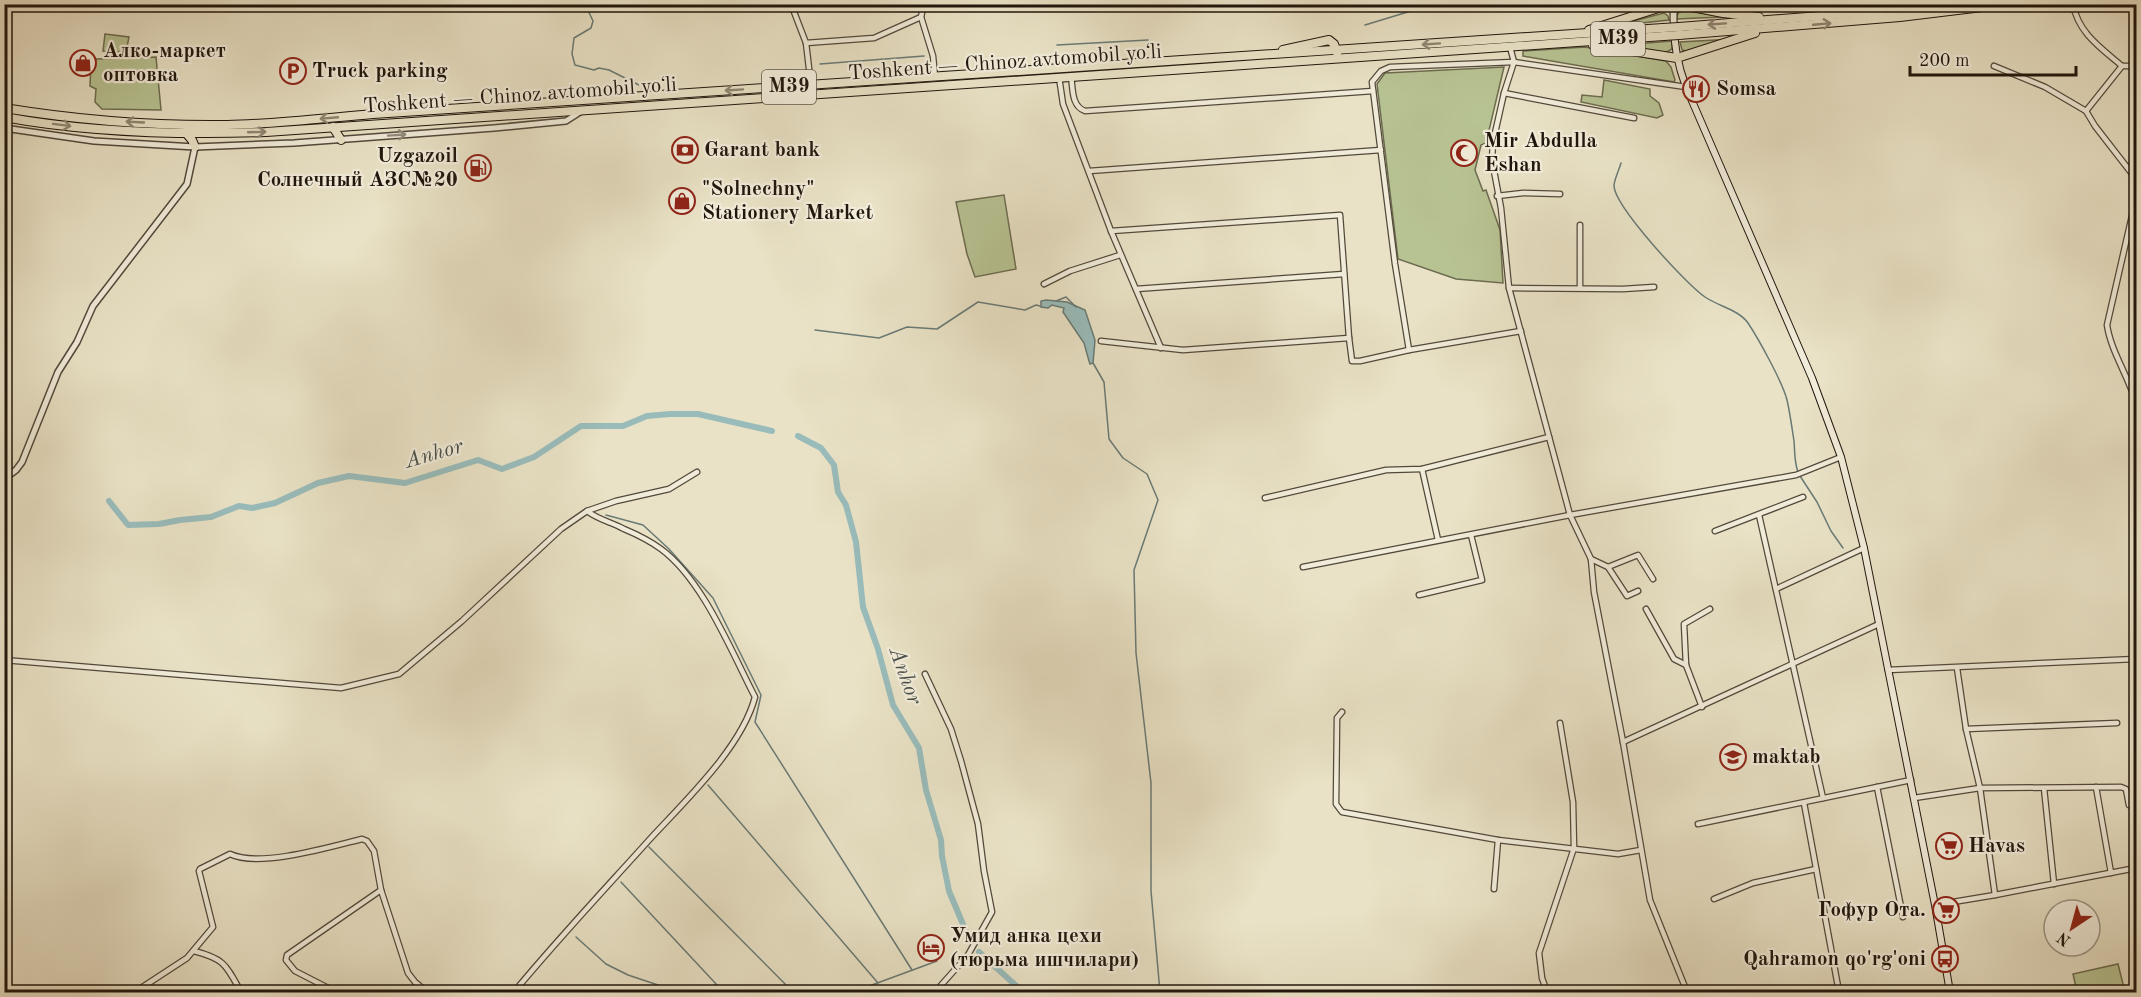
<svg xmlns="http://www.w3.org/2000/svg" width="2141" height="997" viewBox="0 0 2141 997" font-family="'Old Standard TT',serif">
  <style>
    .green { fill: #b8c393; stroke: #6c6c50; stroke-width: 1.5 }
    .water { fill: #99bcbb; stroke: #697a75; stroke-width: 1.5 }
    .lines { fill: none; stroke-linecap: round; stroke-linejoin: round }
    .stream { stroke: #697a75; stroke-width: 1.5 }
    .canal { stroke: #99bcbb; stroke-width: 6 }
    .minor-casing { stroke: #52493b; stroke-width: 7 }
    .tertiary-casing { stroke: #52493b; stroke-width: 8 }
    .secondary-casing { stroke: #20160d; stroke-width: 8 }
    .trunk-casing { stroke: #20160d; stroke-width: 10 }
    .minor { stroke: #f1ecda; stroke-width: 4.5 }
    .tertiary { stroke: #f1ecda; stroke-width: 5 }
    .secondary { stroke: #f1ecda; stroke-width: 6 }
    .trunk { stroke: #e9e2c6; stroke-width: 8 }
    .trunk-bridge-casing { stroke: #20160d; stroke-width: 10; stroke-linecap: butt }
    .trunk-bridge { stroke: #e9e2c6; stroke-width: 8 }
    .oneway { stroke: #8f8673 }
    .oneway2 { stroke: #938c7e }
    .labels { text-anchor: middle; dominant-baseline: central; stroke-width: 4.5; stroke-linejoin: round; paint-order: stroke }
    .shield { fill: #f1ecda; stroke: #5f564a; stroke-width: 1.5 }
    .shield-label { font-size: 20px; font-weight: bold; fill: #20160d }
    .poi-label { font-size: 21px; font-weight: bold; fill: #20160d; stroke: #f1ecda; text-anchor: start }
    .street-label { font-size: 21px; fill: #20160d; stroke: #f1ecda }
    .water-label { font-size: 22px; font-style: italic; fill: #4a504a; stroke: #f1ecda }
  </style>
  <rect width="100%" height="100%" fill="#e9e2c6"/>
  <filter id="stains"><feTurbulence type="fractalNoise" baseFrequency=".00333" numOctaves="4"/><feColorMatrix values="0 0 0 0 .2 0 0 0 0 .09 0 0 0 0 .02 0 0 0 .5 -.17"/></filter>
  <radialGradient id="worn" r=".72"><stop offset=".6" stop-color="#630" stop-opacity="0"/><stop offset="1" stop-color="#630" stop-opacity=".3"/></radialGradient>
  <g class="green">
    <path d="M1538 5H1585L1584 10C1568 11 1553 11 1538 5Z"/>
    <polygon points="1685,10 1723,17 1676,19 1678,13"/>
    <polygon points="1664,13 1668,16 1669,20 1614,26"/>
    <polygon points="105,34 129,37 126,52 103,51"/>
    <polygon points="1733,39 1686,51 1682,50 1680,42"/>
    <polygon points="1672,41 1672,49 1665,53 1610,46"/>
    <polygon points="1585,47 1666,61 1671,67 1675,80 1674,82 1523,56 1523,51"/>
    <polygon points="156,57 161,110 102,109 95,102 96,89 90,86 91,62 97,59"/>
    <polygon points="1504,67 1486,143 1481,145 1475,170 1483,191 1486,190 1500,230 1503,283 1456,279 1398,259 1377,84 1385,73"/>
    <polygon points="1604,80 1650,89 1650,96 1659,103 1663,115 1657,118 1581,102 1582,95 1602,97"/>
    <polygon points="1004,195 1016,269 975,277 967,254 956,202"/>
    <polygon points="2118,964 2124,988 2104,992 2077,992 2073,974"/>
  </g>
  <polygon class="water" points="1046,300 1067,302 1085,310 1095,340 1093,363 1090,364 1089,361 1084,343 1063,312 1064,308 1052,305 1048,308 1041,307 1041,301"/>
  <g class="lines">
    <g class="stream">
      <polyline points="585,4 593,21 591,28 574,38 572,54 575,65 594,70 599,68 609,70 639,85"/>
      <polyline points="1365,25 1434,4"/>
      <polyline points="1057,45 1148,40"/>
      <polyline points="820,64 924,56"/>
      <path d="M1621 163C1619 170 1615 178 1614 185 1613 205 1687 285 1705 297 1718 306 1739 310 1748 323 1758 338 1783 383 1787 400 1790 413 1792 428 1794 441 1795 452 1794 461 1798 472"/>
      <polyline points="1056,301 1066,297 1076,307"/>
      <polyline points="815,330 879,338 907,327 937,329 978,302 1025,310 1036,305 1040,306"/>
      <polyline points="1093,363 1104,382 1109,439 1123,458 1147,474 1158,500 1134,570 1136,653 1151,783 1151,891 1160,992"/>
      <polyline points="1800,476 1817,502 1831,531 1843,548"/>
      <polyline points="606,515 643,525 669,549 713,598 761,695 755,722 912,970"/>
      <polyline points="708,785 878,983"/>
      <polyline points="649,847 793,992"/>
      <polyline points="621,882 717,985 728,992"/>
      <polyline points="576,937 606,964 628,975 664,987 674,986 689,990 717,985"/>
      <polyline points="967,942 969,939"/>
      <polyline points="853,992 937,961"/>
    </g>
    <g class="canal">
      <polyline points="798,436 821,448 834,465 838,492 846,505 856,542 863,607 878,649 893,705 919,748 926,790 941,840 942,856 949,891 970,941"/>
      <polyline points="109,501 128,525 159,524 180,520 211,517 239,506 252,508 275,503 318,483 349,476 405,483 478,460 502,469 534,457 581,426 623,426 647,416 670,414 698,414 772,431"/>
      <polyline points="979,952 1023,992"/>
    </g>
    <defs>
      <g id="minor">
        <polyline points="791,4 806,43 811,85"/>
        <polyline points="924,4 921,17 933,56 935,77"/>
        <path d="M2073 4C2078 33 2101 48 2122 66L2086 111"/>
        <polyline points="806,43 874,38 921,17"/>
        <polyline points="1510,47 1514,62 1504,93 1493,142 1492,160 1501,208 1509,288 1570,515 1591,559 1594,592 1623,742 1650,900 1687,992"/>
        <path d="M1994 66 2045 87 2086 111 2095 126 2133 175 2134 207 2107 325C2111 352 2129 377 2136 403"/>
        <polyline points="2122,66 2136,66"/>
        <path d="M1071 76C1073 88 1071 106 1085 111L1373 91"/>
        <polyline points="1059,77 1063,104 1111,231 1161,348"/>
        <polyline points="1504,93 1634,118"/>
        <polyline points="1089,171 1381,150"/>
        <polyline points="1497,196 1523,193 1560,194"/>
        <polyline points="1111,231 1340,215 1349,338 1352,361 1360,361 1409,350 1521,331"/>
        <polyline points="1044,284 1070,271 1120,255"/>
        <polyline points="1509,288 1623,289 1654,287"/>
        <polyline points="1580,288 1580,225"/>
        <polyline points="1136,289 1344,274"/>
        <polyline points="1101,341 1183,350 1349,338"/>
        <polyline points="1409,350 1395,264 1372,82 1381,71 1390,67 1514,62 1686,87"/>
        <polyline points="1422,469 1438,540"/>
        <polyline points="1265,498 1386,470 1422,469 1549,437"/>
        <polyline points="1759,515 1823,798"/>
        <polyline points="1715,531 1803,497"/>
        <polyline points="1591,559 1608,567 1627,596 1638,591"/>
        <polyline points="1303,567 1570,515 1796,475 1841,457"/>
        <polyline points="1608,567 1638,555 1653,579"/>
        <polyline points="1776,589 1864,548"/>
        <polyline points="1419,595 1482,580 1471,535"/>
        <polyline points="1646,609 1674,659 1686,665"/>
        <polyline points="4,660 341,688 399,674 462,621 561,529 587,511 616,501 669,489 697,472"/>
        <polyline points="1957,668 1966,729 1980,788 1995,895"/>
        <polyline points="1888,670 2136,659"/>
        <polyline points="925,674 951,729 961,761 978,824 984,871 992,912 968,955 935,992"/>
        <polyline points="1702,707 1686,665 1684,624 1710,609"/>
        <polyline points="1342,712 1337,718 1336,804 1342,812 1498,840 1618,854 1641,850"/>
        <polyline points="1966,729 2117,723"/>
        <polyline points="1623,742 1879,624"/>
        <polyline points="1877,787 1903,917"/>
        <polyline points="2096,787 2111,873"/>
        <polyline points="2044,788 2054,884"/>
        <polyline points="1914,798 1980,788 2121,787 2126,789 2129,805 2136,809"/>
        <polyline points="1804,803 1839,992"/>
        <polyline points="1698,824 1911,780"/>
        <polyline points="1494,889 1498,840"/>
        <polyline points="1714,899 1753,883 1816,869"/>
        <polyline points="1935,905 1995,895 2136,868"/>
        <path d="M194 951C225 959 226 965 241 992"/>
        <path d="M135 992 187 958 213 927 199 871 200 869 230 854C259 868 330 847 362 839L367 841 374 851 381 890 408 973 415 982 427 992"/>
        <polyline points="336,992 295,971 286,960 287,955 381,890"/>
        <path d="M514 992C557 940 604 890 650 839 686 800 742 747 755 697 731 651 703 580 661 549 650 541 636 534 624 529 611 522 599 520 587 511"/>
        <polyline points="1547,992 1542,978 1539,953 1574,848 1573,802 1560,723"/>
      </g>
      <g id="tertiary">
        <polyline points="4,128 94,141 195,147 294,143 494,128 566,121 580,112"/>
        <polyline points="4,479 16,470 22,462 58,372 77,342 93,306 187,184 195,147"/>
      </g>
      <path id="secondary" d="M1674 4C1672 33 1676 61 1686 87L1812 378 1841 457 1864 548 1935 905 1950 992"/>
      <g id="trunk">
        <polyline points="1677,4 1723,13 1759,17"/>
        <polyline points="1679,27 1897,10 1942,4"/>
        <polyline points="1589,30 1671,4"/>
        <polyline points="1679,35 1900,17 2007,4"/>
        <polyline points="1593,45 1677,58 1755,33"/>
        <polyline points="1283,50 1329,40 1334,44 1337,53"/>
        <path d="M4 108C78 120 153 126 227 125 276 124 325 118 373 114L1663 28"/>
        <path d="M4 117C91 133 179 135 266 132 732 101 1198 68 1664 36"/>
        <polyline points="333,127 341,140"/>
        <polyline points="186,133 192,140 195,147"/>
      </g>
    </defs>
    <use href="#minor" class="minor-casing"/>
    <use href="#tertiary" class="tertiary-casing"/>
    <use href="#secondary" class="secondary-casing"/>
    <use href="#trunk" class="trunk-casing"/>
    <use href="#minor" class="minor"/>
    <use href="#tertiary" class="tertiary"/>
    <use href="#secondary" class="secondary"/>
    <use href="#trunk" class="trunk"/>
    <defs>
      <g id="trunk-bridge">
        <polyline points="1663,28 1679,27"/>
        <polyline points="1664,36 1679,35"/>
      </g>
    </defs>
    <use href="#trunk-bridge" class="trunk-bridge-casing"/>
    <use href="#trunk-bridge" class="trunk-bridge"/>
  </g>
  <defs><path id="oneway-shaft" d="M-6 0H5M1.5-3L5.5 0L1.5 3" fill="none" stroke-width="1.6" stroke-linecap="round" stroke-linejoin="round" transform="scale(1.5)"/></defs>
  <g class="oneway">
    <use href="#oneway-shaft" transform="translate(1717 24) rotate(176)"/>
    <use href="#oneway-shaft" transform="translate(1822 24) rotate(-5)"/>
    <use href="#oneway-shaft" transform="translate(1431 44) rotate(176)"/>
    <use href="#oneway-shaft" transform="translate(734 90) rotate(176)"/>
    <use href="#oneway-shaft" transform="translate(329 118) rotate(175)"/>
    <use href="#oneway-shaft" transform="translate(135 122) rotate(-177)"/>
    <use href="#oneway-shaft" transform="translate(62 125) rotate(7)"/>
    <use href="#oneway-shaft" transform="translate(257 132) rotate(-2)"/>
  </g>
  <use class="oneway2" href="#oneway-shaft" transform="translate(397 135) rotate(-4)"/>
  <defs>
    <symbol id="shop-ring" viewBox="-11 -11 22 22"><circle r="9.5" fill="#f1ecda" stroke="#8f2418" stroke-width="1.5"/><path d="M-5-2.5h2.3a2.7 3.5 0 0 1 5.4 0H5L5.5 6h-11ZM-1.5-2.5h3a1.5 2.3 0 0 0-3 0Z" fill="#8f2418"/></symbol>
    <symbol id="parking-ring" viewBox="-11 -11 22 22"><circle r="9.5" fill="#f1ecda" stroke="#8f2418" stroke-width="1.5"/><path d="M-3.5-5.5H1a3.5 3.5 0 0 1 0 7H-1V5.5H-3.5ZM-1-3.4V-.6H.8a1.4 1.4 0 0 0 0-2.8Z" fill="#8f2418"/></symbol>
    <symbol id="restaurant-ring" viewBox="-11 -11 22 22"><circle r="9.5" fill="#f1ecda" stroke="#8f2418" stroke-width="1.5"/><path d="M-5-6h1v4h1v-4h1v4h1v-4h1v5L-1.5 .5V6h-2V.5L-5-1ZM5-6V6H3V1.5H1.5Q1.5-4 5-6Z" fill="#8f2418"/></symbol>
    <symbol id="bank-ring" viewBox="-11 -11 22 22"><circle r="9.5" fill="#f1ecda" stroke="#8f2418" stroke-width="1.5"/><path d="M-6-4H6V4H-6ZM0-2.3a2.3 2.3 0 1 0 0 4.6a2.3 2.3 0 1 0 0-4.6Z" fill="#8f2418"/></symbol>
    <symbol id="mosque-ring" viewBox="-11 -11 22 22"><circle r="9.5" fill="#f1ecda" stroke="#8f2418" stroke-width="1.5"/><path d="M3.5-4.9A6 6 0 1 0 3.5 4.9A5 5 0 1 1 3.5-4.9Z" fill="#8f2418"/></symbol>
    <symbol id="fuel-ring" viewBox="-11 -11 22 22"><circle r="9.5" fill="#f1ecda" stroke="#8f2418" stroke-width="1.5"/><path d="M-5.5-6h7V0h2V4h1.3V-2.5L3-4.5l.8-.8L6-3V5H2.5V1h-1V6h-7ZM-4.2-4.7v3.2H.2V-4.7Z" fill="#8f2418"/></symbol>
    <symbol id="school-ring" viewBox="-11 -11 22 22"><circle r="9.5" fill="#f1ecda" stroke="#8f2418" stroke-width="1.5"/><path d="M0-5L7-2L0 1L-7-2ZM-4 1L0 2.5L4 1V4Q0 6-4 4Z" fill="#8f2418"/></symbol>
    <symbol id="supermarket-ring" viewBox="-11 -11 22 22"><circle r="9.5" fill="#f1ecda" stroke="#8f2418" stroke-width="1.5"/><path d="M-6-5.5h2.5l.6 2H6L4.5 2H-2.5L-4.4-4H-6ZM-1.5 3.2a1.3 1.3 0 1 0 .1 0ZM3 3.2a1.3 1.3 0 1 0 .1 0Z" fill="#8f2418"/></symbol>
    <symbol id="hotel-ring" viewBox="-11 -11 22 22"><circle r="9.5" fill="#f1ecda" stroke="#8f2418" stroke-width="1.5"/><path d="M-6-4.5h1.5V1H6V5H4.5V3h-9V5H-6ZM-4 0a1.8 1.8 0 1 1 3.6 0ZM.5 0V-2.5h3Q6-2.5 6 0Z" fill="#8f2418"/></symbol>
    <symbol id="bus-ring" viewBox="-11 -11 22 22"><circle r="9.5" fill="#f1ecda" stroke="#8f2418" stroke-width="1.5"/><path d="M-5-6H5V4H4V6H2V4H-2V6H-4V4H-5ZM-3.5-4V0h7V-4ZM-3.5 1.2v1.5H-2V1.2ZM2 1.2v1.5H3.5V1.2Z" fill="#8f2418"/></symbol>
  </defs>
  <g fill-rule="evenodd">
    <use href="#shop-ring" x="68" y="48" width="30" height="30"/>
    <use href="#parking-ring" x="278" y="56" width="30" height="30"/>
    <use href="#restaurant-ring" x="1681" y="74" width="30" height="30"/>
    <use href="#bank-ring" x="670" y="135" width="30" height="30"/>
    <use href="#mosque-ring" x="1449" y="138" width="30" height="30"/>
    <use href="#fuel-ring" x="463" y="153" width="30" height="30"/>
    <use href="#shop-ring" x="667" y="186" width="30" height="30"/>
    <use href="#school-ring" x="1718" y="742" width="30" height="30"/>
    <use href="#supermarket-ring" x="1934" y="831" width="30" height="30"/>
    <use href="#supermarket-ring" x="1931" y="895" width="30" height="30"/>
    <use href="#hotel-ring" x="916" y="933" width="30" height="30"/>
    <use href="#bus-ring" x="1930" y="944" width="30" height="30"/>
  </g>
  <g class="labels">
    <g class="shield">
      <rect x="1591" y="22" width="54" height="34" rx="4.5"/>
      <rect x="762" y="70" width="54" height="34" rx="4.5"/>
    </g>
    <g class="shield-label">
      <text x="1618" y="39">M39</text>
      <text x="789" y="87">M39</text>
    </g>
    <g class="poi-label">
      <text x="103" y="51">Алко-маркет<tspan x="103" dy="24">оптовка</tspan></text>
      <text x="312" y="71">Truck parking</text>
      <text x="1716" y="89">Somsa</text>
      <text x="1484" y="141">Mir Abdulla<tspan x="1484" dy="24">Eshan</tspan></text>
      <text x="704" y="150">Garant bank</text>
      <text x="458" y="156" text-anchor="end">Uzgazoil<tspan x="458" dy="24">Солнечный АЗС№20</tspan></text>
      <text x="702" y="189">"Solnechny"<tspan x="702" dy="24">Stationery Market</tspan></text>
      <text x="1752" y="757">maktab</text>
      <text x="1968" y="846">Havas</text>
      <text x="1926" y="910" text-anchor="end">Гофур Ота.</text>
      <text x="950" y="936">Умид анка цехи<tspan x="950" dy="24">(тюрьма ишчилари)</tspan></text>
      <text x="1926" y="959" text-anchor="end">Qahramon qo'rg'oni</text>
    </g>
    <g class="street-label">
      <text transform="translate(1005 63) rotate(-4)">Toshkent — Chinoz avtomobil yoʻli</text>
      <text transform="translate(520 96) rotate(-4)">Toshkent — Chinoz avtomobil yoʻli</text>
    </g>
    <g class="water-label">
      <text transform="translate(434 454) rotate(-16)">Anhor</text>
      <text transform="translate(905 676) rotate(70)">Anhor</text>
    </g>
  </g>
  <rect width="2141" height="997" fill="none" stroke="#e9e2c6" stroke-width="24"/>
  <rect x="6" y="6" width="2129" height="985" fill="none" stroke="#20160d" stroke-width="3"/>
  <rect x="12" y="12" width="2117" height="973" fill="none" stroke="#20160d" stroke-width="1.5"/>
  <g transform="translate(2072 928) rotate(216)"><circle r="28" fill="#f1ecda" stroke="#9d9688" stroke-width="1.5"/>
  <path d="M0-4.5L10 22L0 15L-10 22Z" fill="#8f2418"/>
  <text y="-9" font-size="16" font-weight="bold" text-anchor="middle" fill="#20160d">N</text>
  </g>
  <path d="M1910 66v9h166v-9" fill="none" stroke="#20160d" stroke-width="3"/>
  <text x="1919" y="66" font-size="18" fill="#20160d" stroke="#f1ecda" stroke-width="4.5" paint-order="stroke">200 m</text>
  <rect width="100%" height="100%" filter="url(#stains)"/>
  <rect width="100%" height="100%" fill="url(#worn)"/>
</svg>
